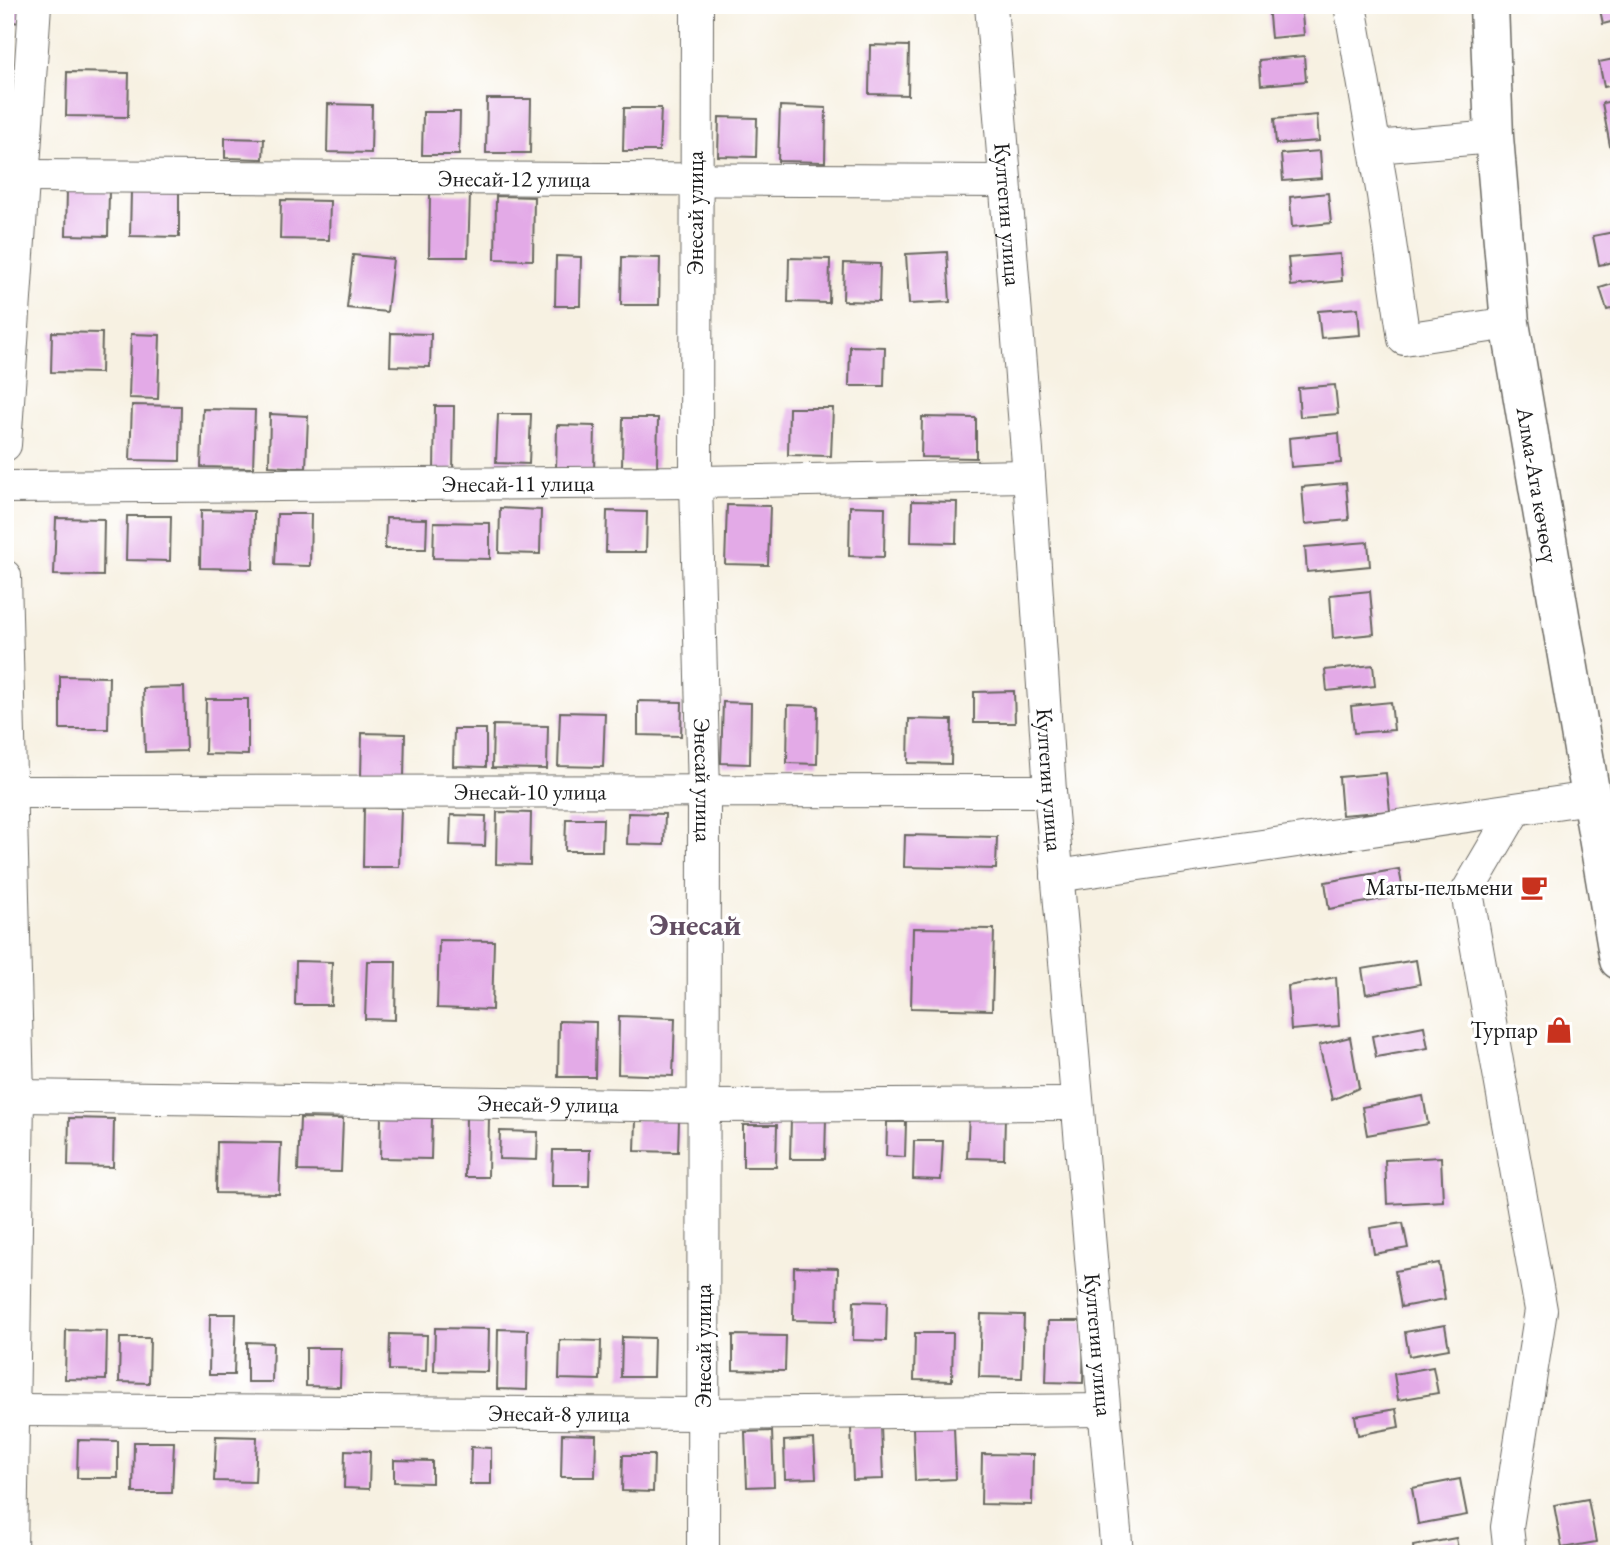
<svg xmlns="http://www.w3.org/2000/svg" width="1624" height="1559" viewBox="0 0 1624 1559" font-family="'EB Garamond',serif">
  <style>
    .building { fill: #e3aae7 }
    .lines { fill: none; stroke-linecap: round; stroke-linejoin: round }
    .minor-casing { stroke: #696761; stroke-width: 34 }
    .major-casing { stroke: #696761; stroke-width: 41 }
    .minor { stroke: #fff; stroke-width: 32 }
    .major { stroke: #fff; stroke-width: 38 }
    .labels { text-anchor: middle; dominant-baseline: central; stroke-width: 7; stroke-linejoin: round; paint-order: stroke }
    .street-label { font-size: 23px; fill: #1c1c1c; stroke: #fff }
    .poi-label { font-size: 23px; fill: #1c1c1c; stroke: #fff; text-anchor: end }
    .district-label { font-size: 30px; font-weight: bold; fill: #624e63; stroke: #fff }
  </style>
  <rect width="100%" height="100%" fill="#fff"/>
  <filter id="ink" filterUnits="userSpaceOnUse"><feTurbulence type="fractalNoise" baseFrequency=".0143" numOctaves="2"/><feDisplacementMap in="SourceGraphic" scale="14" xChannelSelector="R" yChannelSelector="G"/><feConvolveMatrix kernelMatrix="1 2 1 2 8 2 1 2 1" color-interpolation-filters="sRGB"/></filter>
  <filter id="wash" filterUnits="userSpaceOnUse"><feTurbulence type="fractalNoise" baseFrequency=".00686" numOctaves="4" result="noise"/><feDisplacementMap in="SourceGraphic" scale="28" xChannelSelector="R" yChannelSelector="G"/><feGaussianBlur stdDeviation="1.57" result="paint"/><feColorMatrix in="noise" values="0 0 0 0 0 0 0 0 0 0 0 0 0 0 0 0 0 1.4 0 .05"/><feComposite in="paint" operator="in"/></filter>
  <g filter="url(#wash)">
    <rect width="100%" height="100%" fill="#f7f1e2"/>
    <g id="blocks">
      <g class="building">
        <polygon points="5,5 23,5 20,23 5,21"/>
        <polygon points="1268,5 1301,5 1304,35 1271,38"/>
        <polygon points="1599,5 1619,5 1619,20 1603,24"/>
        <polygon points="870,45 909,46 908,95 869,94"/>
        <polygon points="1304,56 1306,81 1261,85 1259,60"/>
        <polygon points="1619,58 1619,84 1604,87 1599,62"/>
        <polygon points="67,72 129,73 128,117 66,116"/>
        <polygon points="487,99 531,99 530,153 486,153"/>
        <polygon points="1619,100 1619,144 1610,146 1602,103"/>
        <polygon points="328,104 372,105 371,153 327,152"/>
        <polygon points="780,106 826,108 825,162 778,161"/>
        <polygon points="624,108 661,108 659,151 623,151"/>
        <polygon points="423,112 460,112 459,155 422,155"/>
        <polygon points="1317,115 1319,141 1276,144 1274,119"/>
        <polygon points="719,117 757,118 756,157 718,156"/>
        <polygon points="225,138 264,139 263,159 225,158"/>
        <polygon points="1320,151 1322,178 1283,181 1281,154"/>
        <polygon points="1619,173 1619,193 1618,193 1612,175"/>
        <polygon points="67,189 109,190 108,236 66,235"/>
        <polygon points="131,191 179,192 179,237 130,236"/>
        <polygon points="430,193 470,194 468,257 429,257"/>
        <polygon points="1328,193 1331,223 1292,227 1290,197"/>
        <polygon points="496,196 534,197 533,260 495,259"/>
        <polygon points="281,200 330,201 329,240 280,239"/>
        <polygon points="1619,231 1619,261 1599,265 1593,236"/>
        <polygon points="947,252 950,302 909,304 906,254"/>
        <polygon points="1340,254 1342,281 1291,286 1288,258"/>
        <polygon points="353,255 393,259 387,312 347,308"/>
        <polygon points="556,256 581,257 580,306 555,306"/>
        <polygon points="622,257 660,258 659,305 621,305"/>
        <polygon points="789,258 830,259 829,303 788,302"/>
        <polygon points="844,263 880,264 879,302 843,301"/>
        <polygon points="1619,282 1619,307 1607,310 1600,288"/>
        <polygon points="1358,308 1360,335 1321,338 1318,311"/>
        <polygon points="52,332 102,333 101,373 51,372"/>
        <polygon points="391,333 431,334 430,367 390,366"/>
        <polygon points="131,334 160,335 158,399 129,398"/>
        <polygon points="850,346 885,347 884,386 849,386"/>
        <polygon points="1335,385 1338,414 1300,417 1298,388"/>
        <polygon points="132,405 181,406 180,461 130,460"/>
        <polygon points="435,406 454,406 453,473 434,472"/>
        <polygon points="789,408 833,408 831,456 788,455"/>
        <polygon points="203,409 255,410 253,468 201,467"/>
        <polygon points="270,414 308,416 306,468 269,466"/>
        <polygon points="498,414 531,414 529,464 496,463"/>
        <polygon points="922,417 976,418 976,458 921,457"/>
        <polygon points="623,418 658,418 657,467 622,466"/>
        <polygon points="557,425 595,426 594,472 556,471"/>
        <polygon points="1339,433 1341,463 1291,467 1289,438"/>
        <polygon points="1346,483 1349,520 1305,524 1302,487"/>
        <polygon points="912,501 957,502 956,543 911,542"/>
        <polygon points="727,505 770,506 768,565 725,564"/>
        <polygon points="850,506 885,507 884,557 849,556"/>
        <polygon points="500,508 541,510 540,554 499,553"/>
        <polygon points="201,510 254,511 253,569 200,568"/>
        <polygon points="607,511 647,512 646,552 606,552"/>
        <polygon points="277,514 311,514 310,566 275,565"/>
        <polygon points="127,516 171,516 170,561 126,560"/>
        <polygon points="56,518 104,519 103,576 54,575"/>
        <polygon points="386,518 427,519 426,549 385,549"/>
        <polygon points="434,522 490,523 490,559 433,558"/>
        <polygon points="1368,542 1370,566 1307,572 1305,547"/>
        <polygon points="1370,591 1374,634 1333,638 1330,595"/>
        <polygon points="1373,665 1375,686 1327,691 1325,670"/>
        <polygon points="60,676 109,677 108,729 60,729"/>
        <polygon points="184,687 186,751 145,752 143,688"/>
        <polygon points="1014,691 1015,723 974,723 974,692"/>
        <polygon points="206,699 248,699 248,755 205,754"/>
        <polygon points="638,701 682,702 681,736 638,735"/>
        <polygon points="723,702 751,703 750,764 721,763"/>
        <polygon points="1391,702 1394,730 1354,733 1351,706"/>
        <polygon points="788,705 818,706 817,764 787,763"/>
        <polygon points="560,712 605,713 603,767 558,766"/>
        <polygon points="909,719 952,720 951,764 908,763"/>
        <polygon points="493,725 548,726 547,769 492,768"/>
        <polygon points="454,729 486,729 486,767 453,766"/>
        <polygon points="362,733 405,734 404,777 361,777"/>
        <polygon points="1386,773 1390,811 1342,815 1339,777"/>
        <polygon points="364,807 401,808 399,867 363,867"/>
        <polygon points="497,812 531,813 530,865 496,864"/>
        <polygon points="628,813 665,814 664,845 627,844"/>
        <polygon points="451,815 486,816 485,846 450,845"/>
        <polygon points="566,819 603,819 602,851 565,851"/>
        <polygon points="905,835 997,837 996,869 904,867"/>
        <polygon points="1399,869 1404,895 1329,909 1325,882"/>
        <polygon points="913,928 994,929 992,1010 911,1008"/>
        <polygon points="439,940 494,941 492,1010 437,1008"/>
        <polygon points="1416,960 1420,984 1366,994 1362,969"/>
        <polygon points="296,961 332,962 331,1005 295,1005"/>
        <polygon points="367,961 396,961 395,1020 365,1019"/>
        <polygon points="1336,977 1339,1026 1291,1030 1288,986"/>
        <polygon points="619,1016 675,1018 673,1076 618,1074"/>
        <polygon points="559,1021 596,1022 595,1077 558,1077"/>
        <polygon points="1424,1026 1428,1048 1376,1057 1372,1036"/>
        <polygon points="1350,1037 1359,1088 1332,1100 1319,1045"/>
        <polygon points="1423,1096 1428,1124 1367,1135 1362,1107"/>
        <polygon points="969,1115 1005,1116 1004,1159 967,1158"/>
        <polygon points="466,1116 489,1116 488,1177 465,1177"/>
        <polygon points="381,1117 432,1118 431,1159 380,1158"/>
        <polygon points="791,1117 826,1118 825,1159 790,1159"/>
        <polygon points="69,1118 114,1119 113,1167 68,1166"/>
        <polygon points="300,1118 343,1119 341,1172 298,1171"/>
        <polygon points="636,1119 679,1120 678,1152 635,1151"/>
        <polygon points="887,1122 906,1122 905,1157 886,1156"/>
        <polygon points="743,1125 777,1125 776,1167 743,1167"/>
        <polygon points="500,1131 538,1132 537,1160 499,1159"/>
        <polygon points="914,1141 943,1141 941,1180 913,1179"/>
        <polygon points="217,1142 281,1143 279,1194 216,1193"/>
        <polygon points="553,1150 590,1150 589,1186 552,1186"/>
        <polygon points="1441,1157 1443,1201 1387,1204 1385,1160"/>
        <polygon points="1403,1223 1408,1248 1374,1254 1370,1228"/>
        <polygon points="1439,1263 1445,1299 1401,1307 1395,1271"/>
        <polygon points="794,1267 838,1268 837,1321 793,1320"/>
        <polygon points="854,1301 887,1302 886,1341 853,1340"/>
        <polygon points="210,1314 236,1314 234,1375 209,1375"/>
        <polygon points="981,1314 1024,1315 1022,1378 979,1377"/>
        <polygon points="1048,1321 1084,1321 1083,1383 1046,1382"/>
        <polygon points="1445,1325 1449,1349 1409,1356 1405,1332"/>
        <polygon points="435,1328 489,1329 488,1372 434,1371"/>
        <polygon points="498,1329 528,1330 527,1390 497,1389"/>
        <polygon points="66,1330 107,1331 106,1380 65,1379"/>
        <polygon points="915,1333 953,1333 952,1381 914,1380"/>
        <polygon points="390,1334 427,1335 426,1371 389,1370"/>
        <polygon points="733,1335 786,1336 785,1371 733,1370"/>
        <polygon points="622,1337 654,1338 653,1377 621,1377"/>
        <polygon points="120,1338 150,1338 149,1383 119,1382"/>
        <polygon points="560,1340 601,1341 600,1380 559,1379"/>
        <polygon points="247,1342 273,1343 272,1382 247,1382"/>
        <polygon points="306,1348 341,1348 340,1387 306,1386"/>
        <polygon points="1433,1367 1438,1393 1398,1400 1394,1374"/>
        <polygon points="1396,1409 1399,1427 1358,1435 1355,1416"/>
        <polygon points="881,1426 883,1479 853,1480 851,1428"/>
        <polygon points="954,1427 956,1479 915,1481 913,1428"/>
        <polygon points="772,1431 774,1486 747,1487 745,1432"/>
        <polygon points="562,1434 596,1435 595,1477 561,1477"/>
        <polygon points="216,1436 257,1437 255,1482 214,1481"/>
        <polygon points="814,1439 816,1478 785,1479 784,1441"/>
        <polygon points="78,1440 118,1441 118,1478 77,1478"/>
        <polygon points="134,1442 174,1442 172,1493 133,1493"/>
        <polygon points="471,1447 491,1448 491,1484 470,1484"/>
        <polygon points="345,1450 370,1451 369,1489 344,1488"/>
        <polygon points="982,1454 1033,1455 1032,1505 981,1504"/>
        <polygon points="623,1455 654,1455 653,1492 622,1491"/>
        <polygon points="394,1460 432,1461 432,1483 394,1482"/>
        <polygon points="1460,1479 1467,1515 1418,1524 1412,1488"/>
        <polygon points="1588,1499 1596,1542 1562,1548 1554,1505"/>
        <polygon points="1456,1538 1459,1554 1414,1554 1413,1546"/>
      </g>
    </g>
  </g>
  <g filter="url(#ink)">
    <use href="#blocks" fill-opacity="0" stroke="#696761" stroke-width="2"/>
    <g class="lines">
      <defs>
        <g id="minor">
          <path id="s1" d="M697 5 696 482 704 792 703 1554"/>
          <path id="s2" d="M991 5 1029 476 1050 791 1117 1554"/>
          <polyline points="1350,5 1383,195 1404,339 1510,323"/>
          <polyline points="1375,147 1494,137"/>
          <path id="s3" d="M22 176 1005 181"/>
          <polyline points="5,445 35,5"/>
          <path id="s4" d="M5 487 696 482 1029 476"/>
          <polyline points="5,576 18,1096 11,1554"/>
          <path id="s5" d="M12 792 1050 791"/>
          <polyline points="1057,876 1590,798"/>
          <path id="s6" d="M18 1096 703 1106 1077 1104"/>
          <path id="s7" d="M13 1410 703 1414 1104 1410"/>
          <polyline points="1510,1554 1507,1527 1541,1310 1467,892 1515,810"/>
        </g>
        <g id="major">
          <path id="s8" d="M1489 5 1494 137 1510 323 1619 960"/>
        </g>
      </defs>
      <use href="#minor" class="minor-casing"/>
      <use href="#major" class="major-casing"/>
      <use href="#minor" class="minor"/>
      <use href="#major" class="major"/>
    </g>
  </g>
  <defs>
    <symbol id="cafe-bare" viewBox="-9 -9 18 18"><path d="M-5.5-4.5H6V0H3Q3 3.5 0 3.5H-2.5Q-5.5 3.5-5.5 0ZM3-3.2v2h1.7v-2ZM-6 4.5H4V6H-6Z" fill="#c8321e" stroke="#fff" stroke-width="2.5" paint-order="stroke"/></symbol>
    <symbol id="shop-bare" viewBox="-9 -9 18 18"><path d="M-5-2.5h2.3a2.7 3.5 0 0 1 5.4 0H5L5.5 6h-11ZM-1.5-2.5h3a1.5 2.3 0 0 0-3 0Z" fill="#c8321e" stroke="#fff" stroke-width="2.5" paint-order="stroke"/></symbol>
  </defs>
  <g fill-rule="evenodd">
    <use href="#cafe-bare" x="1515" y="868" width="38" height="38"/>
    <use href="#shop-bare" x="1540" y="1011" width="38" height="38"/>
  </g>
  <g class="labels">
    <g class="street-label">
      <text stroke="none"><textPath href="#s3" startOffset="492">Энесай-12 улица</textPath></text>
      <text transform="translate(695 213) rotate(-90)">Энесай улица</text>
      <text stroke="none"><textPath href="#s2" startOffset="210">Култегин улица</textPath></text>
      <text stroke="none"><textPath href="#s4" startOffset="513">Энесай-11 улица</textPath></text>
      <text stroke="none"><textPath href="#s8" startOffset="483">Алма-Ата көчөсү</textPath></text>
      <text stroke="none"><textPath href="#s1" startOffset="775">Энесай улица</textPath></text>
      <text stroke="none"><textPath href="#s2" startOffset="777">Култегин улица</textPath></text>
      <text stroke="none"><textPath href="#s5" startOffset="518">Энесай-10 улица</textPath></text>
      <text stroke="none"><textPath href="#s6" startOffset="530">Энесай-9 улица</textPath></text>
      <text stroke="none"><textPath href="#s2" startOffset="1344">Култегин улица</textPath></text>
      <text transform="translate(703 1346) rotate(-90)">Энесай улица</text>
      <text stroke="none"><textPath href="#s7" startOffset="546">Энесай-8 улица</textPath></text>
    </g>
    <g class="poi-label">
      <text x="1513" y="887">Маты-пельмени</text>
      <text x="1538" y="1030">Турпар</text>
    </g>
    <g class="district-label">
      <text x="695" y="924">Энесай</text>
    </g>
  </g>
  <rect width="1624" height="1559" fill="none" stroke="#fff" stroke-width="28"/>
</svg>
